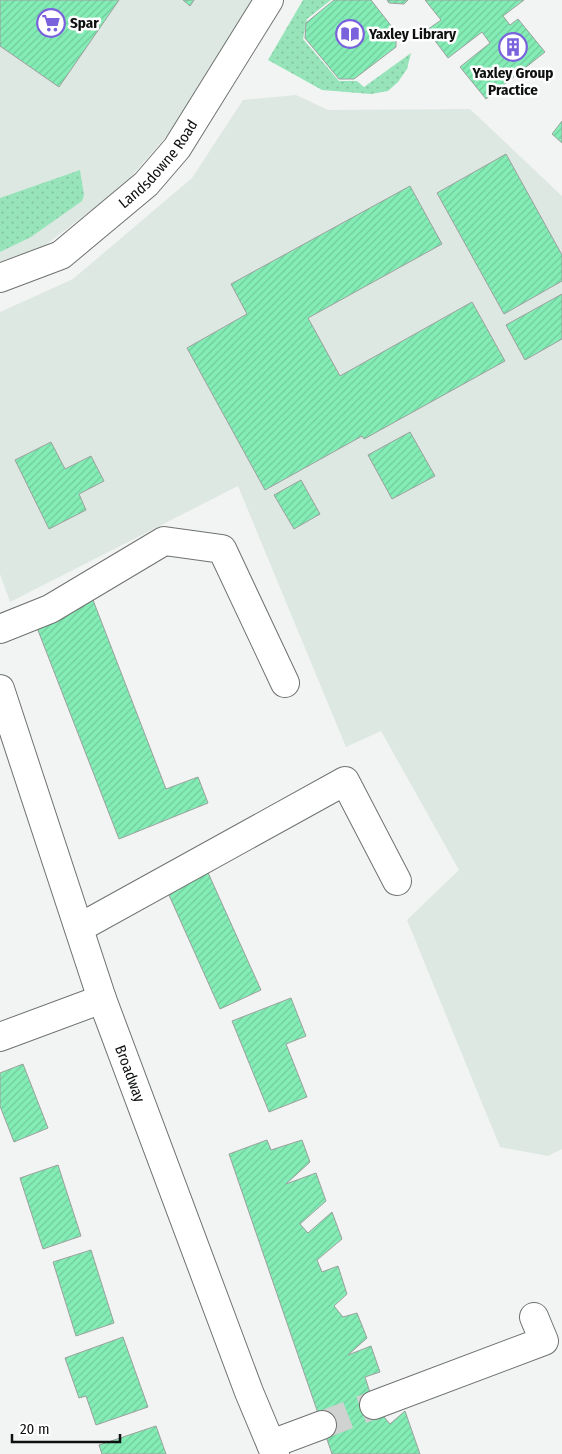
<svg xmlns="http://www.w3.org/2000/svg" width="562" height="1454" viewBox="0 0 562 1454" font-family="'Fira Sans Condensed',sans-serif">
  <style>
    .built { fill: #dee8e2 }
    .grass { fill: url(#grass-dots) }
    .building { fill: url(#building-hatch); stroke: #9da09e }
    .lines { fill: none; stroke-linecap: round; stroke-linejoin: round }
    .minor-tunnel { stroke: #cfd2d0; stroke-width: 28; stroke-dasharray: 28 14; stroke-linecap: butt }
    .minor-casing { stroke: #6f7270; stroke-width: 30 }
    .major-casing { stroke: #6f7270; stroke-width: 30 }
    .minor { stroke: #fff; stroke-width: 28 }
    .major { stroke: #fff; stroke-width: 28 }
    .labels { text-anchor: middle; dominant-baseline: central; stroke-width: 5; stroke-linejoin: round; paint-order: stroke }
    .poi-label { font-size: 15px; font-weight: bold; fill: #0f1010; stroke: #fff; text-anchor: start }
    .street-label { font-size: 15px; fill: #0f1010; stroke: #fff }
  </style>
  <defs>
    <pattern id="grass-dots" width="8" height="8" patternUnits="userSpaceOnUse" patternTransform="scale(1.25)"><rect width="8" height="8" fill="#98e4ba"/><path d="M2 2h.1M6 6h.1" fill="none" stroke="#82c39f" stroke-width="1.8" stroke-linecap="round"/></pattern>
    <pattern id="building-hatch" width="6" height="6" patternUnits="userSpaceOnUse" patternTransform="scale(1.25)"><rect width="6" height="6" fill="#84edb6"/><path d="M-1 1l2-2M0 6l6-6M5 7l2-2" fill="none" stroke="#71ca9b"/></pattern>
  </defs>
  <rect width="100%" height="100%" fill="#f1f4f2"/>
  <g class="built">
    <polygon points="0,0 255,0 181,119 122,187 44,246 0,265"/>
    <polygon points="296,95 328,110 470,109 562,196 562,1149 548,1156 500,1147 407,920 459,870 381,731 346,747 238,486 10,602 0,574 0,312 73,279 192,178 243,100"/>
  </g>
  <g class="grass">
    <polygon points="303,0 331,0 307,19 303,39 339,81 357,81 364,87 411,53 407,69 398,82 388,91 371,94 322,90 268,60"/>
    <polygon points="80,170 84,195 82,201 31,237 0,252 0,198"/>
  </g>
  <g class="building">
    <polygon points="0,0 119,0 59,87 0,46"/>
    <polygon points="183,0 194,0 190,6"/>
    <polygon points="334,0 371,0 396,32 396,47 354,79 339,79 305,38 306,23"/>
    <polygon points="387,0 408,0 404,4 389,3"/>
    <polygon points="425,0 524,0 503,16 510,25 518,19 545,52 486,99 460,67 490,43 482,32 448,58 427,30 441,20"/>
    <polygon points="562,121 562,143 552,134"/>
    <polygon points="506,154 562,255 562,281 504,314 437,193"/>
    <polygon points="410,186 442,244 308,318 340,376 472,302 505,361 364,439 362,436 265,490 187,348 247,314 231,284"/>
    <polygon points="562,294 562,339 525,360 506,325"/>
    <polygon points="410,432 435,476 392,499 368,455"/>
    <polygon points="51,442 65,469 91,456 104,481 79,494 86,510 49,529 15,460"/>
    <polygon points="301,480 320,514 294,529 274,495"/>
    <polygon points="93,600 166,789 198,777 208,803 119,839 34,620"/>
    <polygon points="205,866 261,990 220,1009 164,884"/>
    <polygon points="291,998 306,1036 286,1044 307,1097 269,1112 232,1021"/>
    <polygon points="23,1064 48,1128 14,1142 0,1106 0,1073"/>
    <polygon points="267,1140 271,1150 302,1140 310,1162 286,1184 316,1173 326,1201 300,1224 308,1233 332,1212 342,1239 317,1260 322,1272 338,1266 347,1294 334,1306 343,1317 357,1313 367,1338 348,1355 371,1346 380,1372 365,1377 374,1405 390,1424 405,1411 420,1454 332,1454 229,1154"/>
    <polygon points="58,1165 81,1236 43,1249 20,1178"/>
    <polygon points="91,1250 114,1323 76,1336 53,1262"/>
    <polygon points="123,1337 148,1407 96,1425 86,1396 79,1398 65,1358"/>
    <polygon points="156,1426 166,1454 102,1454 99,1445"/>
  </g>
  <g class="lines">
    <polyline class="minor-tunnel" points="322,1425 374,1405"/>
    <defs>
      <g id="minor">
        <path id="s1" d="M0 278 61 255 146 184 177 148 269 0"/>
        <polyline points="0,629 50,609 164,541 222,549 285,683"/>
        <polyline points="79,928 345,781 397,881"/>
        <polyline points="0,1037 102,999"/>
        <polyline points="374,1405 544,1341 534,1317"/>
        <polyline points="271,1444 322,1425"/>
      </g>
      <g id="major">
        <path id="s2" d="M0 689 102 999 249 1392 275 1454"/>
      </g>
    </defs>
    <use href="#minor" class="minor-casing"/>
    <use href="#major" class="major-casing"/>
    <use href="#minor" class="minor"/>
    <use href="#major" class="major"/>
  </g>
  <defs>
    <symbol id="supermarket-ring" viewBox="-11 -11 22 22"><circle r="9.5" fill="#fff" stroke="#7a62dd" stroke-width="1.5"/><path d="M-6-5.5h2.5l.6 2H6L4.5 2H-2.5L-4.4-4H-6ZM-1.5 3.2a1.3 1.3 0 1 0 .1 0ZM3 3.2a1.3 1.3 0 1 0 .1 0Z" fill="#7a62dd"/></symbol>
    <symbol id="library-ring" viewBox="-11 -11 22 22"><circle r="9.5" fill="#fff" stroke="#7a62dd" stroke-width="1.5"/><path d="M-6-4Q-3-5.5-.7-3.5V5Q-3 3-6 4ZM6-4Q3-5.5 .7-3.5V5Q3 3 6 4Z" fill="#7a62dd"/></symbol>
    <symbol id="building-ring" viewBox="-11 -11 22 22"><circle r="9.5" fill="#fff" stroke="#7a62dd" stroke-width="1.5"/><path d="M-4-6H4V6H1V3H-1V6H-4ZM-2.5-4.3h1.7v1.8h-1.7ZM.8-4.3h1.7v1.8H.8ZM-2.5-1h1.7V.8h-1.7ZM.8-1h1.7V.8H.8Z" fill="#7a62dd"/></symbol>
  </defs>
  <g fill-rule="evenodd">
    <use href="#supermarket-ring" x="35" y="7" width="32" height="32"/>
    <use href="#library-ring" x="334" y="18" width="32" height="32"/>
    <use href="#building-ring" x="497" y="31" width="32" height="32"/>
  </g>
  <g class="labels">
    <g class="poi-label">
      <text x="70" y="23">Spar</text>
      <text x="369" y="34">Yaxley Library</text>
      <text x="513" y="73" text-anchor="middle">Yaxley Group<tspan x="513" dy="17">Practice</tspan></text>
    </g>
    <g class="street-label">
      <text stroke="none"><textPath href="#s1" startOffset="199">Landsdowne Road</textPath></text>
      <text stroke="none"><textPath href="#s2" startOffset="406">Broadway</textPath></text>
    </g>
  </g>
  <path d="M12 1434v8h108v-8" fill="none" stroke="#0f1010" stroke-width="2.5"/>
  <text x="20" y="1434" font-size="15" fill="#0f1010" stroke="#ffffff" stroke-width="4" paint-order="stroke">20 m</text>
</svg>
